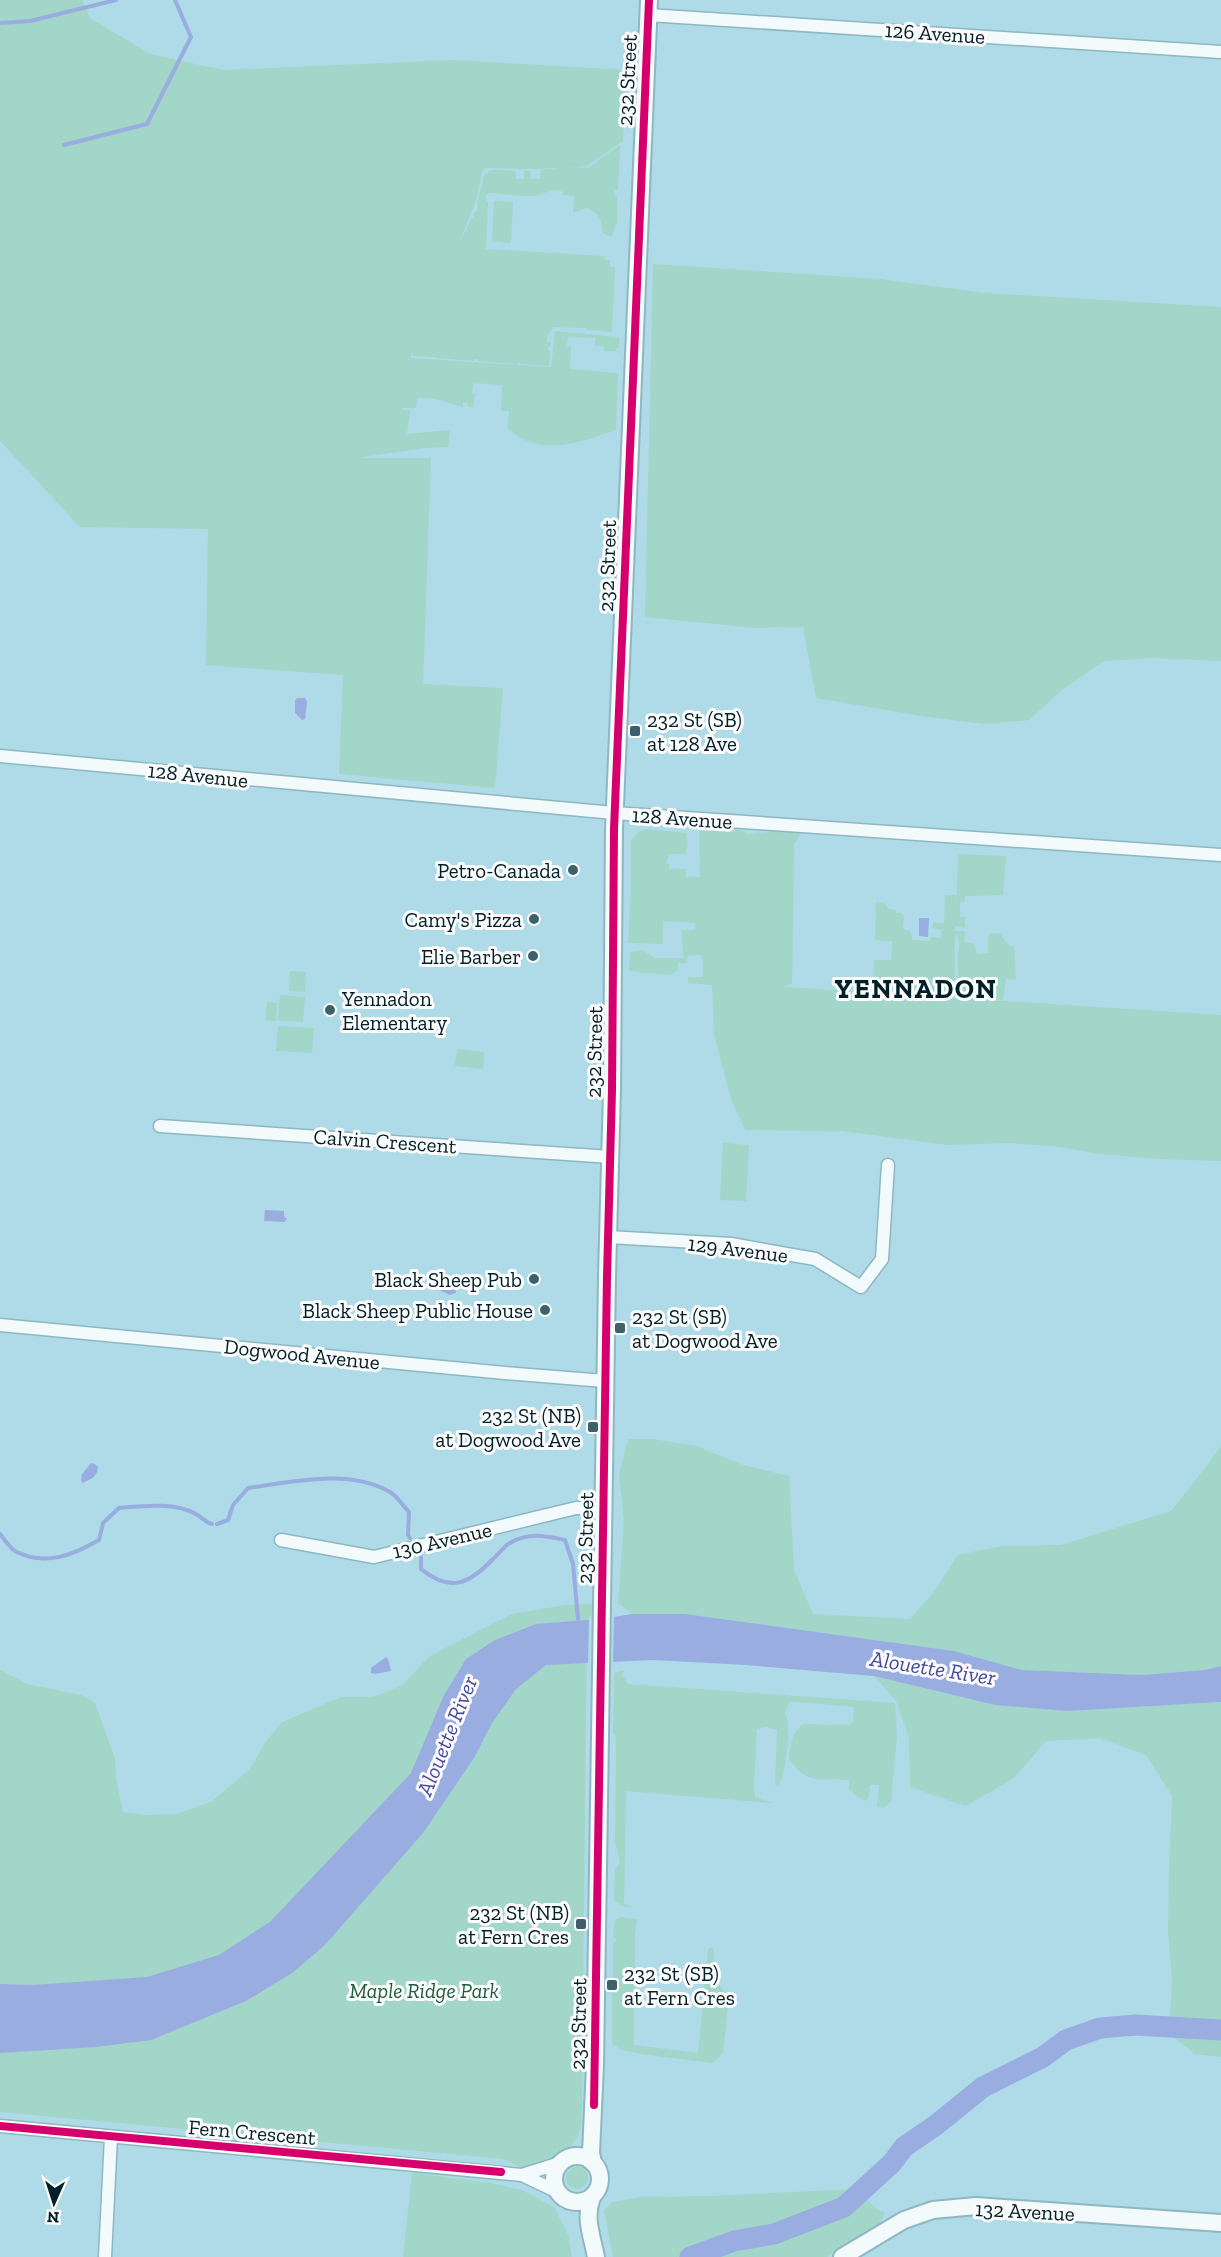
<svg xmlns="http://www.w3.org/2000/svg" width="1221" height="2257" viewBox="0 0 1221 2257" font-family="'Zilla Slab',serif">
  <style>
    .green { fill: #a1d6c8 }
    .water { fill: #99ade1 }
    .pier { fill: #aedbe7 }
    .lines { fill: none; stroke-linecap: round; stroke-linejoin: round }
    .stream { stroke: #99ade1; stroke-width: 4 }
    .river { stroke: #99ade1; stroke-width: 21 }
    .minor-casing { stroke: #8eb7c2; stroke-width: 15 }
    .major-casing { stroke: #8eb7c2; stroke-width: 20 }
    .minor { stroke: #f3fafb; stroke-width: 12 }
    .major { stroke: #f3fafb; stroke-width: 16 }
    .cycleway-casing { stroke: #fbfbfb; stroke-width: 11 }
    .cycleway { stroke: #d6006c; stroke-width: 8 }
    .poi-dot { fill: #3d616a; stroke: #fbfbfb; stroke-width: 2 }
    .labels { text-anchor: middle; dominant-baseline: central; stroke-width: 6; stroke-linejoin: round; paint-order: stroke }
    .street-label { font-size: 21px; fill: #001f27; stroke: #fbfbfb }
    .poi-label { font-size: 21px; fill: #001f27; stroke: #fbfbfb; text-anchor: end }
    .park-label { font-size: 21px; font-style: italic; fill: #215b3d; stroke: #fbfbfb }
    .water-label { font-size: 22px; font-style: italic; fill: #464a9d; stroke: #fbfbfb }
    .district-label { font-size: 27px; font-weight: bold; letter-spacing: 1.5px; fill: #001f27; stroke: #fbfbfb }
  </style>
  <rect width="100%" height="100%" fill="#aedbe7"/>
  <g class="green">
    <path d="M0 0H82L90 18 150 54 223 70 452 60 627 70 623 141 587 166 534 169 483 168 476 200 460 241 472 218H474V212H476L478 208 477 205 484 176 490 170H513V172H516V179H524V171H530L531 179H540L541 170 567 167 588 168 620 145 618 190H614V195L617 196V223L611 237 603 233C601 219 601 214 586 208L573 213 574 196 563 195V192C551 187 548 193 538 195 529 198 500 193 489 193L486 195V201L488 202 486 249 605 256V260H610V267H615L612 332 586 330V328L552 327 551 332 548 333 547 342H551L550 347H548V350L550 351 549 366 521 364 518 362V364L478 361V359H475L474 361 436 358 433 356V357L412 356 414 347 410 358 551 367 555 331 619 337V348H616V351H604V346H595V338L568 337 567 346 571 347 570 369 618 373 616 430C581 442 541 458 508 429L509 411H501L502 385 473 383 472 394H475L473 407H468L467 403H463V407L436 399 417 398 416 408H402V410H410L407 434 450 430 448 447 425 448 356 458H431L423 684 503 688 495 788 339 774 343 675 206 665 208 529 80 527 0 441Z"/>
    <polygon points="494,201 513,202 511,243 492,241"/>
    <polygon points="653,264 879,279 985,293 1221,307 1221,661 1153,658 1104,661 1062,690 1029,720 984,724 928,717 816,698 803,627 756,628 645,617"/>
    <polygon points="646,829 686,833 688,843 686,854 669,854 666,863 669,864 669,869 686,869 686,877 700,877 699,832 702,830 735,832 736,829 749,834 775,831 798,832 800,835 794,844 792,983 784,987 1221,1015 1221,1161 1161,1159 1098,1154 1061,1147 1011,1143 948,1145 842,1131 745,1130 731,1099 714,1034 712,985 688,983 688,977 703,977 703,959 700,955 688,955 687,963 678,963 677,971 670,975 629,971 630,952 642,950 655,958 683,958 682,930 695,930 696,923 663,921 663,944 628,943 631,889 631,841 638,832"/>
    <path d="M958 854 1006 856 1003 895 965 896V902H960V917H965V928L955 926V931H965L964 942 974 944 977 954 988 953V936L990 933 1000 934 1009 946H1014L1016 979H1006L1003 1000 978 998 974 993 961 992 956 989C959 978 958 970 958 959 958 949 961 948 958 936L955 935 954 994 873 990 874 960H891L892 941 875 940 876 902 885 904 888 909 896 910V913H901L904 916 903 929 911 931 912 940 930 941 931 937 941 938 942 930 932 928 933 923H944L945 895H956V912Z"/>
    <polygon points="290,971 306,972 305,992 289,991"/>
    <polygon points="280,995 305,997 303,1022 278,1020"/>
    <polygon points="267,1002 277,1003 276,1021 266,1020"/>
    <polygon points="278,1026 314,1028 312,1053 276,1051"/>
    <polygon points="457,1049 484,1052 483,1069 455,1066"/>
    <polygon points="723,1143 749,1145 746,1201 720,1200"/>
    <polygon points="628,1439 653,1439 697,1446 740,1464 789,1476 794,1570 813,1614 910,1619 934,1592 958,1555 1001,1546 1061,1545 1171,1511 1209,1463 1221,1446 1221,1666 1205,1670 1142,1675 1022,1670 954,1651 685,1614 632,1614 618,1603 624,1521 619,1475"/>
    <path d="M600 1603V1619L587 1620 582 2107C581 2116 582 2127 578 2135 570 2152 541 2171 522 2167 516 2166 509 2161 504 2159L0 2112V1670L27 1684 81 1695 95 1703 115 1759 116 1780 123 1812 144 1815 176 1814 211 1802 250 1769 265 1743 282 1722 341 1697H372L401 1686 430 1656 512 1614 566 1605Z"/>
    <path d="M620 1671H624L622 1675 628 1684 895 1703 897 1736 891 1802 883 1808 877 1807 879 1785H870L869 1796 866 1801 856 1796 849 1789V1780C822 1778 804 1785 789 1758 791 1744 791 1734 803 1724L849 1725 853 1722 854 1707 790 1701 785 1712C792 1727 786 1770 779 1786L775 1785 777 1730 767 1727 757 1729 754 1784 755 1797 774 1803 626 1791 624 1904 634 1907C628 1909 619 1905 614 1900L615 1870 620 1862 615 1841 616 1737 613 1733 614 1673Z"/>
    <polygon points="874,1676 995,1705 1067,1711 1221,1702 1221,2057 1195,2054 1169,2034 1172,1980 1168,1931 1169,1868 1172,1796 1146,1755 1099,1738 1046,1741 1014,1778 966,1806 910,1787 909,1738 896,1701"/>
    <polygon points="621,1917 637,1919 635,1935 634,2045 698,2053 708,1950 710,1947 714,1949 713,1981 722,1988 728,2005 723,2053 713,2063 641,2054 621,2050 612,2043 612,1993 617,1993 617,1981 613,1980 613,1942 616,1942 616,1938 613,1938 614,1925 616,1919"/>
    <circle cx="577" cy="2178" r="11"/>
    <polygon points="412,2173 492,2183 522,2190 554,2207 568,2235 572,2257 403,2257"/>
    <polygon points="855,2189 878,2210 885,2213 880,2223 827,2257 613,2257 604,2211 612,2202 640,2197 714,2196"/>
  </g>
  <g class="water">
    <polygon points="297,698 305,698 307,702 305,719 302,720 295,713 295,701"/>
    <polygon points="919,918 929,918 928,937 919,936"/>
    <polygon points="265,1210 284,1211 284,1216 287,1219 284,1222 264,1221"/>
    <polygon points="442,1285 455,1286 456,1293 450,1295 439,1290 438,1289"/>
    <path d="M91 1463 95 1464 98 1467C97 1478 90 1479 83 1483L81 1481 82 1474Z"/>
    <polygon points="632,1614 685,1614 954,1651 1022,1670 1142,1675 1205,1670 1221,1666 1221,1702 1067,1711 995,1705 874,1676 746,1665 653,1660 546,1665 516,1689 492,1723 474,1758 423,1833 325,1945 292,1973 246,2001 151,2040 96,2047 0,2053 0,1984 33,1985 147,1977 219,1955 270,1922 411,1773 444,1695 466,1659 495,1640 536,1624 601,1619"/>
    <polygon points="386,1657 388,1659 391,1671 375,1674 371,1673 371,1668"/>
  </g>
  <polygon class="pier" points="614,1614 613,1665 588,1667 589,1616"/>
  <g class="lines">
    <g class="stream">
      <polyline points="0,23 30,21 116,0"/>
      <polyline points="64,145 147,124 191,37 175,0"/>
      <path d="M217 1524 228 1520 233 1505 248 1488C292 1482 349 1468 390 1492 397 1496 403 1506 409 1512L408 1535 410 1538"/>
      <path d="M0 1534C4 1539 10 1548 15 1551 45 1567 73 1555 99 1540L103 1523 119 1508C142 1506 175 1502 196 1514 203 1518 204 1522 212 1524"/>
      <path d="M421 1556V1569C451 1593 469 1584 493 1559 499 1554 504 1546 510 1543 529 1532 545 1536 565 1540L573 1564 578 1619"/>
    </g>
    <polyline class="river" points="690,2257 734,2241 774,2234 844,2207 892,2163 904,2147 936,2125 983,2087 1043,2057 1066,2040 1100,2028 1136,2025 1221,2030"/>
    <defs>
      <g id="minor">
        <polyline points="648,15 1221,52"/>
        <polyline points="0,756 614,813 1221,855"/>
        <polyline points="160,1126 611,1157"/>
        <polyline points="608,1237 731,1244 815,1259 861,1287 882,1259 888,1165"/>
        <polyline points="0,1325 505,1373 605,1381"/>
        <polyline points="281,1540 374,1557 576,1508 603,1508"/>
        <polyline points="0,2126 522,2175 558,2192"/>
        <polyline points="522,2175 560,2163"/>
        <polyline points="105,2257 111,2137"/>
      </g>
      <g id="major">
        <circle cx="577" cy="2179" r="23"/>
        <polyline points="593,2163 591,2153 595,2065 607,1276 612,1090 614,829 649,0"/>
        <path d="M592 2197C584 2218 592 2236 596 2257"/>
        <polyline points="842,2257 904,2220 933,2210 976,2206 1221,2223"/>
      </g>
    </defs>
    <use href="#minor" class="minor-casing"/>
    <use href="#major" class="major-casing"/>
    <use href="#minor" class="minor"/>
    <use href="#major" class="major"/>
    <defs>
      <g id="cycleway">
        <polyline points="594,2105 607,1276 612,1090 614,829 649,0"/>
        <polyline points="0,2126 501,2172"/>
      </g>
    </defs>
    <use href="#cycleway" class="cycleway-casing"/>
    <use href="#cycleway" class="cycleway"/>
  </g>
  <g class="poi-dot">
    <rect x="629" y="725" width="12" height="12" rx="3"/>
    <circle cx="573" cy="870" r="6"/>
    <circle cx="534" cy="919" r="6"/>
    <circle cx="533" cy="956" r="6"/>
    <circle cx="330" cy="1010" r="6"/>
    <circle cx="534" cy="1279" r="6"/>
    <circle cx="545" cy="1310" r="6"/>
    <rect x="614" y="1322" width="12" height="12" rx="3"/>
    <rect x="587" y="1421" width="12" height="12" rx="3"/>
    <rect x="575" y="1918" width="12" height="12" rx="3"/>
    <rect x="606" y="1979" width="12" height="12" rx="3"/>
  </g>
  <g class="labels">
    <g class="street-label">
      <text transform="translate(935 33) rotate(4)">126 Avenue</text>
      <text transform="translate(627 80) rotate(-87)">232 Street</text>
      <text transform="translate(607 566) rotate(-88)">232 Street</text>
      <text transform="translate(198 775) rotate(6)">128 Avenue</text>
      <text transform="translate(682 818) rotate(4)">128 Avenue</text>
      <text transform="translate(594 1052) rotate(-89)">232 Street</text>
      <text transform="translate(385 1141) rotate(4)">Calvin Crescent</text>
      <text transform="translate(738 1249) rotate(7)">129 Avenue</text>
      <text transform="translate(302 1354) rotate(6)">Dogwood Avenue</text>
      <text transform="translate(585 1538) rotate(-89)">232 Street</text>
      <text transform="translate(442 1540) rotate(-13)">130 Avenue</text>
      <text transform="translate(578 2024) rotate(-89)">232 Street</text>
      <text transform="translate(252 2132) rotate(5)">Fern Crescent</text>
      <text transform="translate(1025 2211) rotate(3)">132 Avenue</text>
    </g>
    <g class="poi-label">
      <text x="647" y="719" text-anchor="start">232 St (SB)<tspan x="647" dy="24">at 128 Ave</tspan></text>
      <text x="561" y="870">Petro-Canada</text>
      <text x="522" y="919">Camy's Pizza</text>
      <text x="521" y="956">Elie Barber</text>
      <text x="342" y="998" text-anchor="start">Yennadon<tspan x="342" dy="24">Elementary</tspan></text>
      <text x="522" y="1279">Black Sheep Pub</text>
      <text x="533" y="1310">Black Sheep Public House</text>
      <text x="632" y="1316" text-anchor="start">232 St (SB)<tspan x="632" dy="24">at Dogwood Ave</tspan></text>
      <text x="581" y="1415">232 St (NB)<tspan x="581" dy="24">at Dogwood Ave</tspan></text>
      <text x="569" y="1912">232 St (NB)<tspan x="569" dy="24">at Fern Cres</tspan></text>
      <text x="624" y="1973" text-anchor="start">232 St (SB)<tspan x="624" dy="24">at Fern Cres</tspan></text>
    </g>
    <g class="park-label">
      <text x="424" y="1990">Maple Ridge Park</text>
    </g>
    <g class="water-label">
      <text transform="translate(933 1668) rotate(9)">Alouette River</text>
      <text transform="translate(447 1736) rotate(-68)">Alouette River</text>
    </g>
    <g class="district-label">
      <text x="916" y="989">YENNADON</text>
    </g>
  </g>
  <g transform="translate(54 2203) rotate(183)" stroke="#fbfbfb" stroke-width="4.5" paint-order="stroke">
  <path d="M0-4.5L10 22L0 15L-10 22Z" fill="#001f27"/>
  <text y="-9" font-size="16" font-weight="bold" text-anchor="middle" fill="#001f27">N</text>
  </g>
</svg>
